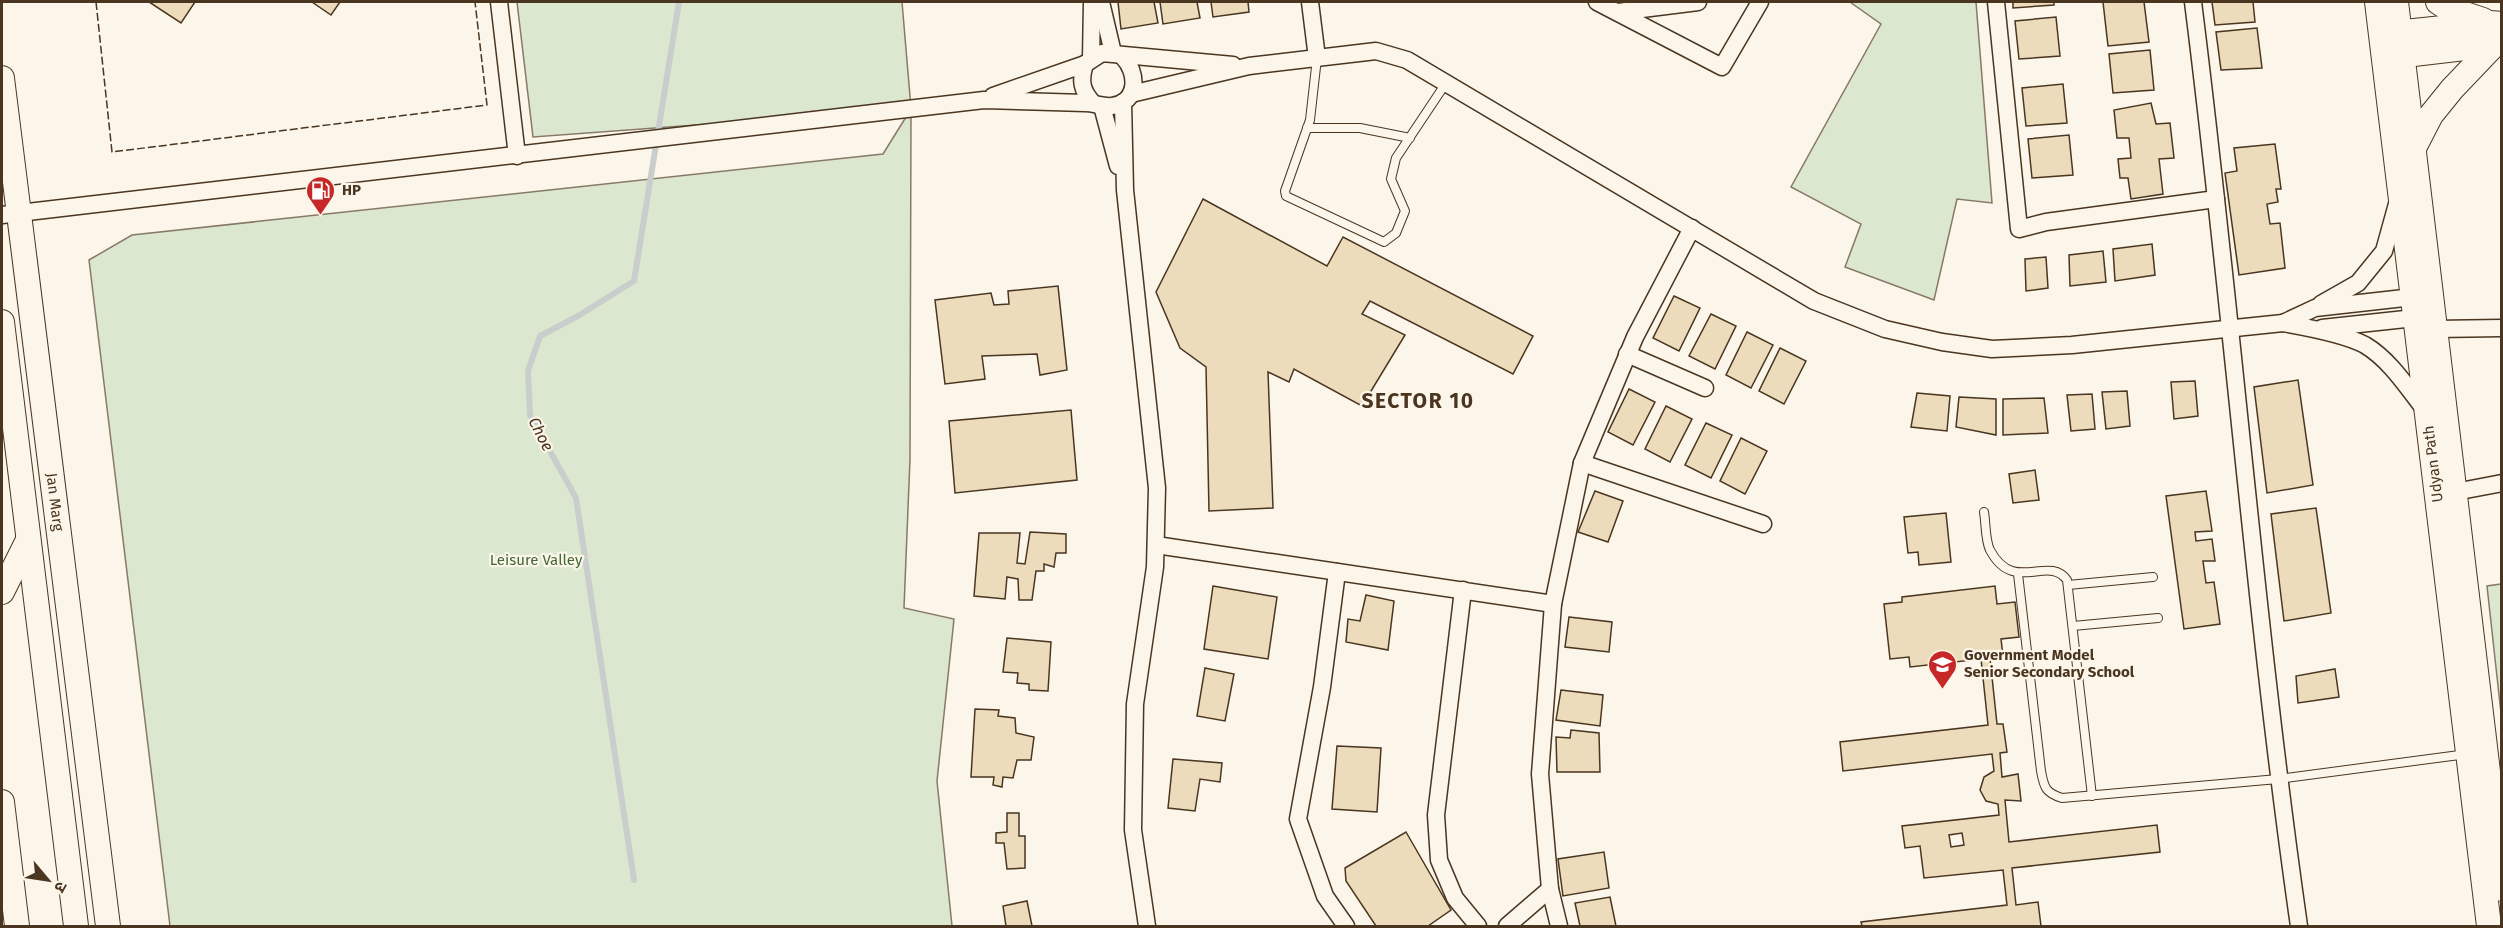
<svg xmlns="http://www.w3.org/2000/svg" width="2503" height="928" viewBox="0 0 2503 928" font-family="'Fira Sans','Noto Sans Devanagari',sans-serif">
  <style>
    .green { fill: #dce7d0; stroke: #887966; stroke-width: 1.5 }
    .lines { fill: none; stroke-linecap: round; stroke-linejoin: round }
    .stream { stroke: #c9cecd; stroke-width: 6 }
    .building { fill: #ecdcbc; stroke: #4a3520; stroke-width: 1.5; fill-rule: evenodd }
    .lane-casing { stroke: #4a3520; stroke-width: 10 }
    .street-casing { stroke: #4a3520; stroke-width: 19 }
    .secondary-casing { stroke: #4a3520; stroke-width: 26 }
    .lane { stroke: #fbf6e9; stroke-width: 8 }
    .street { stroke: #fbf6e9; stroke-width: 16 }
    .secondary { stroke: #fbf6e9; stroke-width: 24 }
    .fence { stroke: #4a3520; stroke-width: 1.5; stroke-dasharray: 8 3; stroke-linecap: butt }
    .labels { text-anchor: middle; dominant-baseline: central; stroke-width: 4.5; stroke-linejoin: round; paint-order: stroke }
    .poi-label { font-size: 15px; font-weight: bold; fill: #4a3520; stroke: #fbf6e9; text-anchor: start }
    .street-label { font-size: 15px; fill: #4a3520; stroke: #fbf6e9 }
    .park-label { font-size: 15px; fill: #436837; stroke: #fbf6e9 }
    .water-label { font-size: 16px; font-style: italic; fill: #4a3520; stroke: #fbf6e9 }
    .district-label { font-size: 21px; font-weight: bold; letter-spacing: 1.5px; fill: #4a3520; stroke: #fbf6e9 }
  </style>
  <rect width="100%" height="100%" fill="#fbf6e9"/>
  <g class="green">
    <polygon points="517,2 902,2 911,108 910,459 904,608 954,619 937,781 952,926 170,926 89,260 132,235 883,154 911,109 533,137"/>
    <polygon points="1850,2 1976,2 1992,203 1957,199 1934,300 1845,267 1861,224 1791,187 1881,24"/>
    <polygon points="2501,584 2502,584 2501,713 2487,586"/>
  </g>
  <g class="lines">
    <polyline class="stream" points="634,880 576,498 530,415 528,371 540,336 578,316 634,281 679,2"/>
  </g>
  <g class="building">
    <polygon points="149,2 195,2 181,23"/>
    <polygon points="312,2 340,2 331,15"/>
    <polygon points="1118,2 1154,2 1158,23 1121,29"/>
    <polygon points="1160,2 1197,2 1200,18 1163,24"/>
    <polygon points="1211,2 1248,2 1249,12 1213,17"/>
    <polygon points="2013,2 2054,2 2054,5 2013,8"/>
    <polygon points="2103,2 2144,2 2149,42 2108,46"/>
    <polygon points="2212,2 2253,2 2255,22 2215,25"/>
    <polygon points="2056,17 2060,56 2019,59 2015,21"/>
    <polygon points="2257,28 2262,68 2221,70 2216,32"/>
    <polygon points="2150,50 2154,90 2113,93 2109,54"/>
    <polygon points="2063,84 2067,123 2026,126 2022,88"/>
    <polygon points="2151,103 2156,124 2170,123 2174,158 2159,159 2163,194 2131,199 2128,178 2120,178 2118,159 2131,158 2129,138 2117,138 2114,110"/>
    <polygon points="2069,135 2073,175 2032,178 2028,139"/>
    <polygon points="2275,144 2281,189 2276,189 2278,202 2267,204 2270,224 2280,223 2285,268 2239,275 2225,173 2237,171 2234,148"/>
    <polygon points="1203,199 1327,266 1343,237 1533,336 1513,374 1370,301 1362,314 1405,335 1362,406 1294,369 1289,382 1268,372 1273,508 1209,511 1206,367 1180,348 1156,292"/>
    <polygon points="2152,244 2155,275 2115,281 2113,249"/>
    <polygon points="2103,251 2106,282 2070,286 2069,255"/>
    <polygon points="2046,257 2048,288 2026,291 2025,259"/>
    <polygon points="1058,286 1067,370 1040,375 1037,354 982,356 985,379 945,384 935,300 991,293 994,305 1009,304 1008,291"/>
    <polygon points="1674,296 1700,308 1679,351 1653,338"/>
    <polygon points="1711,314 1736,326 1715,369 1689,356"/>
    <polygon points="1747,332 1773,345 1751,388 1726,375"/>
    <polygon points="1780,348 1806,361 1784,404 1759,391"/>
    <polygon points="2298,380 2313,485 2267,493 2254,387"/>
    <polygon points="2195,381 2198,416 2174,419 2171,382"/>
    <polygon points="1629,389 1655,402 1633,445 1608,432"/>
    <polygon points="2127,391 2130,426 2106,429 2102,392"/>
    <polygon points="1917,393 1950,396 1947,431 1911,427"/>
    <polygon points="2092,394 2095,429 2071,431 2067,395"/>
    <polygon points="1959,397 1996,399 1996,435 1956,427"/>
    <polygon points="2044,398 2048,433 2003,435 2003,399"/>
    <polygon points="1666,406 1692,419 1670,462 1645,449"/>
    <polygon points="1071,410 1077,480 955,493 949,421"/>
    <polygon points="1706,423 1732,435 1711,478 1685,465"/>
    <polygon points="1741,438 1767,451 1745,494 1720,481"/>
    <polygon points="2035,470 2039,500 2013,503 2009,474"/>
    <polygon points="1595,491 1623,501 1608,542 1578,532"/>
    <polygon points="2206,491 2212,531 2195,532 2196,541 2212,539 2215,561 2203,561 2206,583 2214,582 2220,624 2184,629 2166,496"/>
    <polygon points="2316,508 2331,613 2284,621 2271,514"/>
    <polygon points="1946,513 1951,562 1919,565 1918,552 1908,553 1904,517"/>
    <polygon points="1030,532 1066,534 1066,553 1056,553 1054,567 1044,564 1044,571 1036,571 1032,600 1019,600 1018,579 1007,577 1005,599 974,596 979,533 1020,533 1017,563 1025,564"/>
    <polygon points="1213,586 1277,597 1268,659 1204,649"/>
    <path d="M1995 586 1997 604 2015 602 2019 637 2001 639 2003 656 1990 658 1997 724H2003L2007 752 2000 753 2002 777 2018 774 2021 801 2005 800 2009 842 2157 825 2160 852 2012 868 2016 905 2038 902 2041 926H1862L1861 922 2007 905 2003 870 1924 878 1920 846 1905 848 1902 826 1999 815 1998 804 1986 801 1980 790 1984 777 1994 771 1992 754 1843 771 1840 742 1988 725 1981 659 1910 667 1909 657 1890 659 1884 604 1902 602V597ZM1962 833 1964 845 1951 847 1949 835Z"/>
    <polygon points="1366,595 1394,601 1388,650 1346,642 1348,619 1360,621"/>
    <polygon points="1569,617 1612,622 1609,652 1565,647"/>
    <polygon points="1007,638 1051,642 1048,691 1029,690 1029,684 1017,683 1018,673 1003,672"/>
    <polygon points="1205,668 1234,674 1225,721 1197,716"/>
    <polygon points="2335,669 2339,697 2298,703 2296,676"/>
    <polygon points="1561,690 1603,695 1600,726 1556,720"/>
    <polygon points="975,709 999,710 998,716 1015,718 1016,733 1034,737 1031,760 1017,760 1013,778 1003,777 1002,787 993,785 994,777 971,777"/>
    <polygon points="1571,730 1599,733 1600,772 1557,772 1556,737 1570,738"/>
    <polygon points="1337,746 1381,748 1377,812 1332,809"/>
    <polygon points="1173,759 1222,763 1220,782 1200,779 1195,811 1168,808"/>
    <polygon points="1007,813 1019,813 1019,836 1025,836 1025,868 1007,869 1004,843 996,843 996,833 1007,832"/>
    <polygon points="1406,832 1451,910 1428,926 1376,926 1346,881 1345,868"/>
    <polygon points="1604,852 1609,888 1563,896 1558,859"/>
    <polygon points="1610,897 1616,926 1580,926 1575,903"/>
    <polygon points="1027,901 1032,926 1006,926 1003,906"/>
  </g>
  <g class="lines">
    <defs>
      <g id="lane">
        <polyline points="1317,58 1310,120 1285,191 1286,196 1384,242 1396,233 1405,211 1391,179 1396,158 1446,83"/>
        <polyline points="1307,128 1360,128 1410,138"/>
        <path d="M1984 512C1986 523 1985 540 1990 550 2014 595 2048 554 2067 580L2092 796"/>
        <path d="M2018 574 2041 771C2044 788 2046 793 2062 798L2278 779 2467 754"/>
        <polyline points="2068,585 2153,577"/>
        <polyline points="2073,626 2158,618"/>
      </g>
      <g id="street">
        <polyline points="499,2 517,156"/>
        <polyline points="1101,2 1113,53"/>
        <polyline points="1310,2 1317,58"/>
        <polyline points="1597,2 1722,67 1760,2"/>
        <polyline points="1996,2 2019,229 2046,222 2216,199"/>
        <path d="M2193 2C2232 309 2255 619 2299 926"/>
        <polyline points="1618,12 1698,2"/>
        <polyline points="1091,59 1092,2"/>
        <path d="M1085 64C1080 80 1081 90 1093 103"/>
        <path d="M1131 94 1249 66 1376 51 1407 60 1814 301 1885 329 1942 342 1992 349 2072 345 2283 323C2306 327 2345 334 2365 345 2390 360 2407 387 2425 410"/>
        <polyline points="993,96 1085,64 1102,53 1233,65"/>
        <polyline points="1123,102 1125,190 1157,488 1155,567 1135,704 1133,830 1147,926"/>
        <polyline points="1102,106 1118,166"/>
        <path d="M2 215 984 100C1018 101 1051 102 1085 103 1094 103 1103 107 1112 106 1139 103 1138 72 1123 57"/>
        <polyline points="2321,304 2358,283 2384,251 2397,204"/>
        <polyline points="2283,323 2315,308 2422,296"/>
        <polyline points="2322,328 2424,317"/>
        <polyline points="2435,329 2502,328"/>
        <polyline points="1627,354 1705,388"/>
        <polyline points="1582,463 1763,524"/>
        <polyline points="2455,492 2502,483"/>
        <polyline points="1156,545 1553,604"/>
        <polyline points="1337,572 1322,687 1298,819 1325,896 1346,926"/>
        <polyline points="1463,590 1436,815 1439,860 1455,898 1478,926"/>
        <polyline points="1507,926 1550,889"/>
        <polyline points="1559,926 1550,889 1540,774 1553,604 1582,463 1635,337 1692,228"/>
      </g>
      <g id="secondary">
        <polyline points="2377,2 2489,926"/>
        <polyline points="2396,2 2502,889"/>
        <polyline points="2438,2 2447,8 2483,20"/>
        <polyline points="2386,34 2490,23 2502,24"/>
        <polyline points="2388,57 2499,44"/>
        <polyline points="2,78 108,926"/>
        <polyline points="2414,148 2431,115 2452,89 2493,46"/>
        <polyline points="2,322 76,926"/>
        <polyline points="2,592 28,540"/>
        <polyline points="2,802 17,926"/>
      </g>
    </defs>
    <use href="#lane" class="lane-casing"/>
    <use href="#street" class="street-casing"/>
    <use href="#secondary" class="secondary-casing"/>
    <use href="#lane" class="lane"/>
    <use href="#street" class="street"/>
    <use href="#secondary" class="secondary"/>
    <polyline class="fence" points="96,2 112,152 487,105 475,2"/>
  </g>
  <defs>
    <symbol id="fuel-pin" viewBox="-11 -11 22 30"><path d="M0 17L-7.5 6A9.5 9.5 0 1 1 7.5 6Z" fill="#c62828" stroke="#fbf6e9"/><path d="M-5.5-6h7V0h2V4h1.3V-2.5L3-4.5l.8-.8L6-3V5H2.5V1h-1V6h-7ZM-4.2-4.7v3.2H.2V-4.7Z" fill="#fff"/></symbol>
    <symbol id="school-pin" viewBox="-11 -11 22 30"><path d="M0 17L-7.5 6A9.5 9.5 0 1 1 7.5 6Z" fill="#c62828" stroke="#fbf6e9"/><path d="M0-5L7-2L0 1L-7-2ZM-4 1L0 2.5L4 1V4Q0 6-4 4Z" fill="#fff"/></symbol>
  </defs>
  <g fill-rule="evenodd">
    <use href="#fuel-pin" x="304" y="174" width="33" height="45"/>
    <use href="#school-pin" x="1926" y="648" width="33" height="45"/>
  </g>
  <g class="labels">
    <g class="poi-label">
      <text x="342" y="190">HP</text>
      <text x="1964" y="655">Government Model<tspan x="1964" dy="17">Senior Secondary School</tspan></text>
    </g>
    <g class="street-label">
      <text transform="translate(2433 464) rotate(-97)">Udyan Path</text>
      <text transform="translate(55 502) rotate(83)">Jan Marg</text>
    </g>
    <g class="park-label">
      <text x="536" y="560">Leisure Valley</text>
    </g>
    <g class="water-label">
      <text transform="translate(541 434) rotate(63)">Choe</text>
    </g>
    <g class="district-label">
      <text x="1418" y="401">SECTOR 10</text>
    </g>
  </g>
  <rect width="2503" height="928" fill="none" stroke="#4a3520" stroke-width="6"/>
  <g transform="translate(48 880) rotate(119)" stroke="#fbf6e9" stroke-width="4.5" paint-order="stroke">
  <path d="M0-4.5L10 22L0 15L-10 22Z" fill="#4a3520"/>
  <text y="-9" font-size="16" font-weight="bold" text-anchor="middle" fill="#4a3520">उ</text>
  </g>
</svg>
